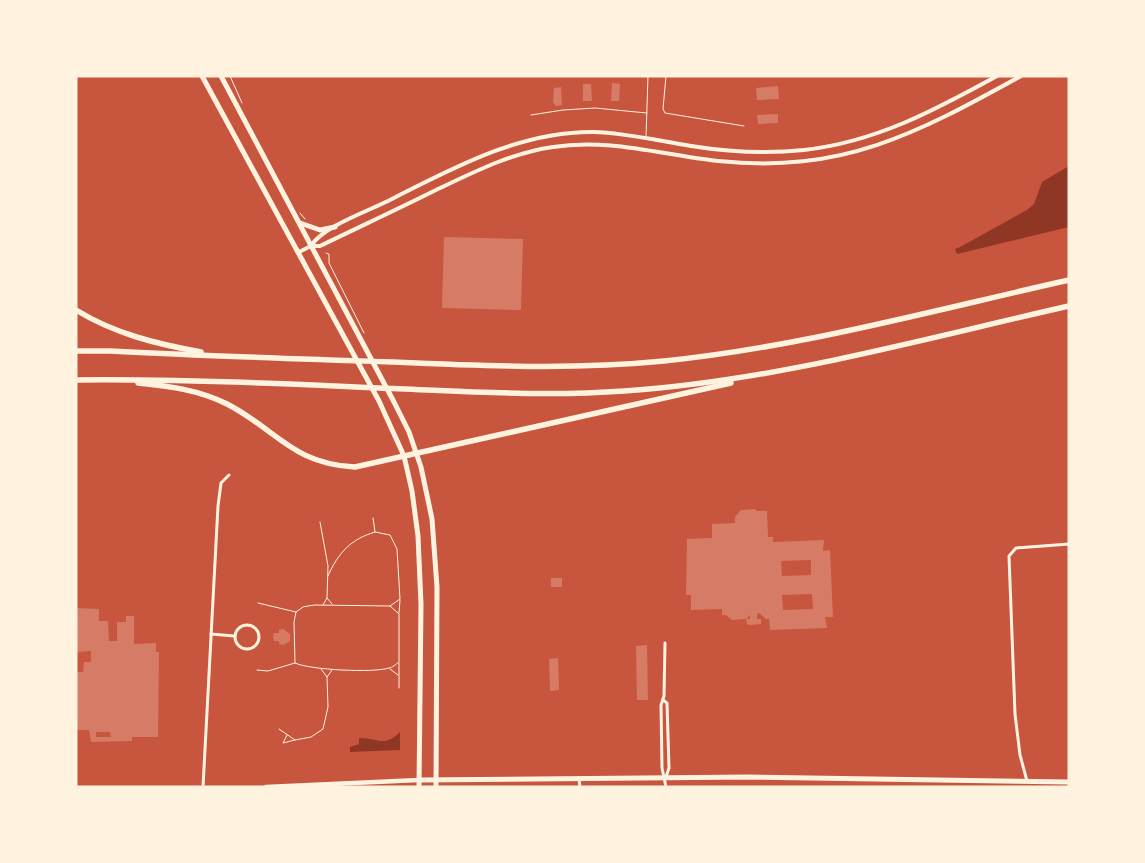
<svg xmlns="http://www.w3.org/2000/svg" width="1145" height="863" viewBox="0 0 1145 863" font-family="'Exo 2',sans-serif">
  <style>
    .water { fill: #8f3625 }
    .building { fill: #d67c66; fill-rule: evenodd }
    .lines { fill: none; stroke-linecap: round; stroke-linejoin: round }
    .path { stroke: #fff3e0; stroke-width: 1 }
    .service { stroke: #fff3e0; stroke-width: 1 }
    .minor { stroke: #fff3e0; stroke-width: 3 }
    .tertiary { stroke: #fff3e0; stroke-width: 4 }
    .secondary { stroke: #fff3e0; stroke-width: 4.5 }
    .primary { stroke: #fff3e0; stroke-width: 5 }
    .motorway { stroke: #fff3e0; stroke-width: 5.5 }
  </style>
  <rect width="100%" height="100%" fill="#c8553d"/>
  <g class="water">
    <polygon points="1069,166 1069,227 957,254 955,249 960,247 1027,210 1034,204 1042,182"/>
    <path d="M400 732V750L350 752V747L359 744V738C379 738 383 748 400 732Z"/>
  </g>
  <g class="building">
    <polygon points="612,83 620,84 619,101 611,101"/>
    <polygon points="583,84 591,84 592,101 583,101"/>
    <polygon points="778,86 779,99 757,100 756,88"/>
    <polygon points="561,87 562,105 556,106 553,102 554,88"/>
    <polygon points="778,114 778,123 758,124 757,115"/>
    <polygon points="444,237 523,239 521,310 442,308"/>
    <path d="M756 509V511H767L768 537H773V542L824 540 823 551 830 550 833 617H825L827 628 770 630 769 619H766L759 613 757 614V619H761V624L750 625 747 624 746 619H750V615L746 619 732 620 726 615H722V609L691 610V595H686L687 539 712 538V524L735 523V517L741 510ZM811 560V575L782 576 781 561ZM812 594 813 609 783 610 782 595Z"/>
    <rect x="551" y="578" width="11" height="9"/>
    <path d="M76 608 99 609V621H108L109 641H117V622H126V616H134V644L156 643V652H159L158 737H132V741L91 742 89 730H76V672H83L84 662H91V651L76 652ZM96 732H110L111 737H96Z"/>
    <polygon points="283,629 290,634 290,641 283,645 279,644 279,641 274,641 273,637 274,633 279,633 279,630"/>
    <polygon points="647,645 648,700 637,700 636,646"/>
    <polygon points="558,658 559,690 550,691 549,659"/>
  </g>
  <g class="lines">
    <g class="path">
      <polyline points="230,76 242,103"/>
      <polyline points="300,213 305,219"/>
      <polyline points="326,253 329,254 329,263 364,333"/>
      <polyline points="320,522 328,566 327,598"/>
      <polyline points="375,532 390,535 397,549 400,599 390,606"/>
      <path d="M328 576C338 553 351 539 375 532L373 518"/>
      <polyline points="258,603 296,612"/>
      <path d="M315 605 390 606 399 614V662C396 664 392 668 389 668 374 673 310 670 295 663L294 622 296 612 303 607Z"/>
      <polyline points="323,605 327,598 332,604"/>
      <polyline points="399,613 400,600"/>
      <polyline points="321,669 327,677 332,670"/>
      <polyline points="390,669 398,675"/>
      <polyline points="257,670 268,671 295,663"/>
      <polyline points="399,688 399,663"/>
      <polyline points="279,729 295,740 311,737 323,729 328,707 327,677"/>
      <polyline points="287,735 283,743 295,740"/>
    </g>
    <g class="service">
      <polyline points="666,76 663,109 665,113 744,126"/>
      <polyline points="531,115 563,110 595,108 647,113"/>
      <polyline points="646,137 648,76"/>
    </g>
    <g class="minor">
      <circle cx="247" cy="637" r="12"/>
      <polyline points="211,634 234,636"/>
      <polyline points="665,643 664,696 661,705 662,768 666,787"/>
      <polyline points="663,700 667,703 669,768 666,777"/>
      <polyline points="579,779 580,787"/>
      <polyline points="1027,781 1020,755 1015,714 1009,556 1016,548 1069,544"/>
      <polyline points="203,787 218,506 221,483 229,475"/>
    </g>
    <g class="tertiary">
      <path d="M311 246C322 227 368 211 388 201 453 168 520 131 594 132 627 133 659 141 691 146 729 152 767 154 804 150 876 142 935 110 997 76"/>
      <path d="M299 252 311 246H320C359 227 398 209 436 190 474 172 511 153 553 147 609 138 662 155 718 161 842 174 916 134 1021 76"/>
    </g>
    <polyline class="secondary" points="266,787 419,780"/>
    <g class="primary">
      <polyline points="202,76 379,401 404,456 412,491 418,536 421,604 419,787"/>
      <polyline points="221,76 394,402 409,432 421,467 432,519 437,587 436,787"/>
      <polyline points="300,223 320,230 335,227"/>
      <polyline points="419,780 748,777 1069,782"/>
    </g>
    <g class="motorway">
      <path d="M76 310C115 334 157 344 201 352"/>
      <path d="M76 351H110C204 356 298 359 392 362 483 366 573 370 664 361 801 347 935 310 1069 280"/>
      <path d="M76 380C177 379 278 383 378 388 460 391 542 397 624 391 775 381 922 339 1069 306"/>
      <path d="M138 383C169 386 199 390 227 404 276 429 292 464 355 467L731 383"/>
    </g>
  </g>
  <rect width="1145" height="863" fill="none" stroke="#fff3e0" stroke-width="155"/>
</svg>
